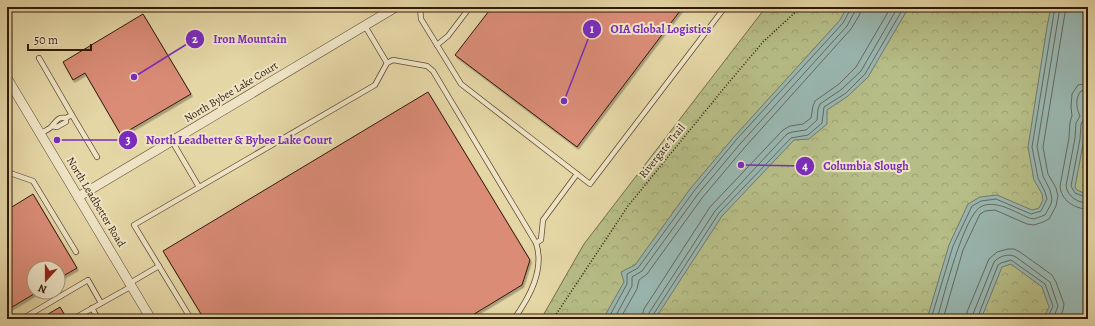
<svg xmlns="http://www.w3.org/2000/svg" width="1095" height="326" viewBox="0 0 1095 326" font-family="Alegreya,serif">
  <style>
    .park { fill: url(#park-crowns); stroke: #746c48 }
    .water { fill: #99b7b1; stroke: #6f786e }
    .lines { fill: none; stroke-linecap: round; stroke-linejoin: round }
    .shore { stroke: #65685d; stroke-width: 1 }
    .building { fill: #da8c77; stroke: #311a09; filter: url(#shadow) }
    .lane-casing { stroke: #5e4930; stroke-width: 6 }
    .street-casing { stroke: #5e4930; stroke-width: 10 }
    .path { stroke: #311a09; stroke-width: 1.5; stroke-dasharray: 1 2; stroke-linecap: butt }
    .lane { stroke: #eee4c5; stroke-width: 4.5 }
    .street { stroke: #eee4c5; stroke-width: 9 }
    .labels { text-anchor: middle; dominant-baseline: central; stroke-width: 4; stroke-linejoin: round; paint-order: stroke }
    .street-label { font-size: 11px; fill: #311a09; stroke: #eee4c5 }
    .leader { fill: none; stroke: #7b2cbf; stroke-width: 1.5 }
    .callout-dot { fill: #7b2cbf; stroke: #eee4c5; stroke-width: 1.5 }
    .mark-label { font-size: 12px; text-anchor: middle; font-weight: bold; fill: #fff }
    .callout-label { font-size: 12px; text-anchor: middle; font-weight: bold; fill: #7b2cbf; stroke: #eee4c5; stroke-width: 4; stroke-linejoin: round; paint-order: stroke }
  </style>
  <defs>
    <pattern id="park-crowns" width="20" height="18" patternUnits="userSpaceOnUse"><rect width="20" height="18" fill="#b6bd86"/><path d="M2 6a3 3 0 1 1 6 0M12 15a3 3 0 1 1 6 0" fill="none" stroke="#9da272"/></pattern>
    <filter id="shadow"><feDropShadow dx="1.5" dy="2.5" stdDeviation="0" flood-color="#0004"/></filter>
  </defs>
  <rect width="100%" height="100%" fill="#e5d6a6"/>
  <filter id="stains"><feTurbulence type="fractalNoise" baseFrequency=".005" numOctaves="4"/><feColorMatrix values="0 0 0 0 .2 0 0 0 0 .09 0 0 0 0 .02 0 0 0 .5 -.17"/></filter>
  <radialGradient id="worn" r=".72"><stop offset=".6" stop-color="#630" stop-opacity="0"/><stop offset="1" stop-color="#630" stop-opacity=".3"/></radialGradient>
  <polygon class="park" points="766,7 1088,7 1088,319 541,319 584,244"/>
  <g class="water">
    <polygon points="847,7 909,7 868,77 848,96 827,110 827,124 809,139 794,140 722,216 655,319 603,319 624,282 621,272 635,265 690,189 733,138 840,20"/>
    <polygon points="1051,7 1088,7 1088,62 1086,107 1088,111 1088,121 1085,125 1084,139 1075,187 1077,190 1088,195 1088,319 1043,319 1049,307 1042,287 1011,264 1002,267 981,319 927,319 949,245 968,204 980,197 997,195 1032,210 1039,208 1043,200 1042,194 1034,180 1028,147 1047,27"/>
  </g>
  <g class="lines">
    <g class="shore">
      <path d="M1088 83 1078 85 1072 94 1071 107 1072 116 1070 122 1069 138 1060 186C1061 200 1074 209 1088 209"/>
      <path d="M1088 89 1081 91C1075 98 1076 108 1080 116L1076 123 1075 138 1066 186C1068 197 1078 203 1088 203"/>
      <polyline points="1088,118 1084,119 1081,124 1080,139 1071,186 1075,193 1088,198"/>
      <polyline points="608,319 627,284 627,274 638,268 694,191 736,140 843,23 850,10 850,7"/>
      <polyline points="614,319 632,286 632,277 642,271 698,194 740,144 847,26 854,13 855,7"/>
      <polyline points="620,319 637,289 639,280 647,274 702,198 745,147 851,29 860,14 861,7"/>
      <polyline points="641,319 644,309 710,207 783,130 790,126 803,124 811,118 813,106 815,101 839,84 856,67 891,7"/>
      <polyline points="647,319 649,313 715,211 787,134 792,132 806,130 817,120 818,109 820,104 842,89 861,71 898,7"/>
      <polyline points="652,319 653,315 719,213 791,138 808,135 822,123 824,107 846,93 865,74 904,7"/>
      <polyline points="931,319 953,246 972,206 981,201 996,199 1031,214 1041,211 1047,199 1045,192 1038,178 1032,147 1055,7"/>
      <path d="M937 319C943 299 964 213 982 206 997 200 1015 212 1029 218L1034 219 1045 215 1051 204 1052 199 1050 190 1043 176 1037 147 1060 7"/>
      <polyline points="943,319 963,250 980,214 985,211 995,210 1027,224 1034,225 1043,222 1049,219 1056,206 1058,196 1056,188 1048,174 1043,147 1066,7"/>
      <polyline points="966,319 967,312 989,259 997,252 1008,249 1014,249 1020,252 1052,275 1056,282 1064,304 1063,310 1060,319"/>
      <path d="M972 319 973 314 994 262C999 256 1009 253 1016 257L1050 282 1058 306 1053 319"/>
      <polyline points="977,319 998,265 1001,263 1011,260 1045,284 1053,306 1047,319"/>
    </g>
  </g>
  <g class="building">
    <polygon points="492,7 683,7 577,147 455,55"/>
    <polygon points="143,14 191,94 121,135 85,73 73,80 63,62"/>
    <polygon points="428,92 530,260 522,285 466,319 204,319 163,251"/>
    <polygon points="33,194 77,268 58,279 58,268 34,268 34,294 7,310 7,210"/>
    <polygon points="60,307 67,319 40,319"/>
  </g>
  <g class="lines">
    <defs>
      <g id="lane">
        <polyline points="420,7 421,19 461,84 590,184 725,7"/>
        <polyline points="365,26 387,63"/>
        <polyline points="437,45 448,36 470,7"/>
        <polyline points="39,58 72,115 66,118"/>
        <polyline points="72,115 97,157"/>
        <path d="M40 134C44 131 50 129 52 126 57 120 58 117 66 118V122L57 127 52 126"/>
        <polyline points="172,141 199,187"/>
        <polyline points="7,172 33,181 76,252"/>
        <polyline points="536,243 541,240 543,220 577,174"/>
        <polyline points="130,283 159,266"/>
        <polyline points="92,308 98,319"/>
        <polyline points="22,319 88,280 101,303"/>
        <polyline points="73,319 132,286"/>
        <path d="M191 319 134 225 375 85 387 63 393 60 427 66 433 71 536 243C545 270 529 298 514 319"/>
      </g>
      <g id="street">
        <polyline points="7,78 151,319"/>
        <polyline points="78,197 396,7"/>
      </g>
    </defs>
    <use href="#lane" class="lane-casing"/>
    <use href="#street" class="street-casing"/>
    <polyline class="path" points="553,319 628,206 725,87 763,42 801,7"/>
    <use href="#lane" class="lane"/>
    <use href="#street" class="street"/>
  </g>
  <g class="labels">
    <g class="street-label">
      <text transform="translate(231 92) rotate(-31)">North Bybee Lake Court</text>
      <text transform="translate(662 151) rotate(-51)">Rivergate Trail</text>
      <text transform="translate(96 202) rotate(59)">North Leadbetter Road</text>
    </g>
  </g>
  <path class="leader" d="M564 101L592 29M134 77L195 39M57 140L128 140M741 165L805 166"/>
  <g class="callout-dot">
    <circle cx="564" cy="101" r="4"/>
    <circle cx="134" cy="77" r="4"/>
    <circle cx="57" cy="140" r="4"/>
    <circle cx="741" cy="165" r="4"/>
    <circle cx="592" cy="29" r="10"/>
    <circle cx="195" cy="39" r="10"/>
    <circle cx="128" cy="140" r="10"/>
    <circle cx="805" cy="166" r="10"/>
  </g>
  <g class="mark-label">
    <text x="592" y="33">1</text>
    <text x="195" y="43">2</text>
    <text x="128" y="144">3</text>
    <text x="805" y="170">4</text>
  </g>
  <g class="callout-label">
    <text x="661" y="33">OIA Global Logistics</text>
    <text x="250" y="43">Iron Mountain</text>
    <text x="239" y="144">North Leadbetter &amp; Bybee Lake Court</text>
    <text x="866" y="170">Columbia Slough</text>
  </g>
  <rect width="1095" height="326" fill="none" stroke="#e5d6a6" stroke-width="24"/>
  <rect x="8" y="8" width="1079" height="310" fill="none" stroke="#311a09" stroke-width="2"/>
  <rect x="12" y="12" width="1071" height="302" fill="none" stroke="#311a09"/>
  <g transform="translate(46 280) rotate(201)"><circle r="19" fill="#eee4c5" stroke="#a2937a"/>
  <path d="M0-3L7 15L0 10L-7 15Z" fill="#8f2418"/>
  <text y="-6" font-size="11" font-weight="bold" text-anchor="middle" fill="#311a09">N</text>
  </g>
  <path d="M28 44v6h63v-6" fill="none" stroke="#311a09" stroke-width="2"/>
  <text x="34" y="44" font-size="12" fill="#311a09" stroke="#eee4c5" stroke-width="3" paint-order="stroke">50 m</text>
  <rect width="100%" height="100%" filter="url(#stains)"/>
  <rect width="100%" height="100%" fill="url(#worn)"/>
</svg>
